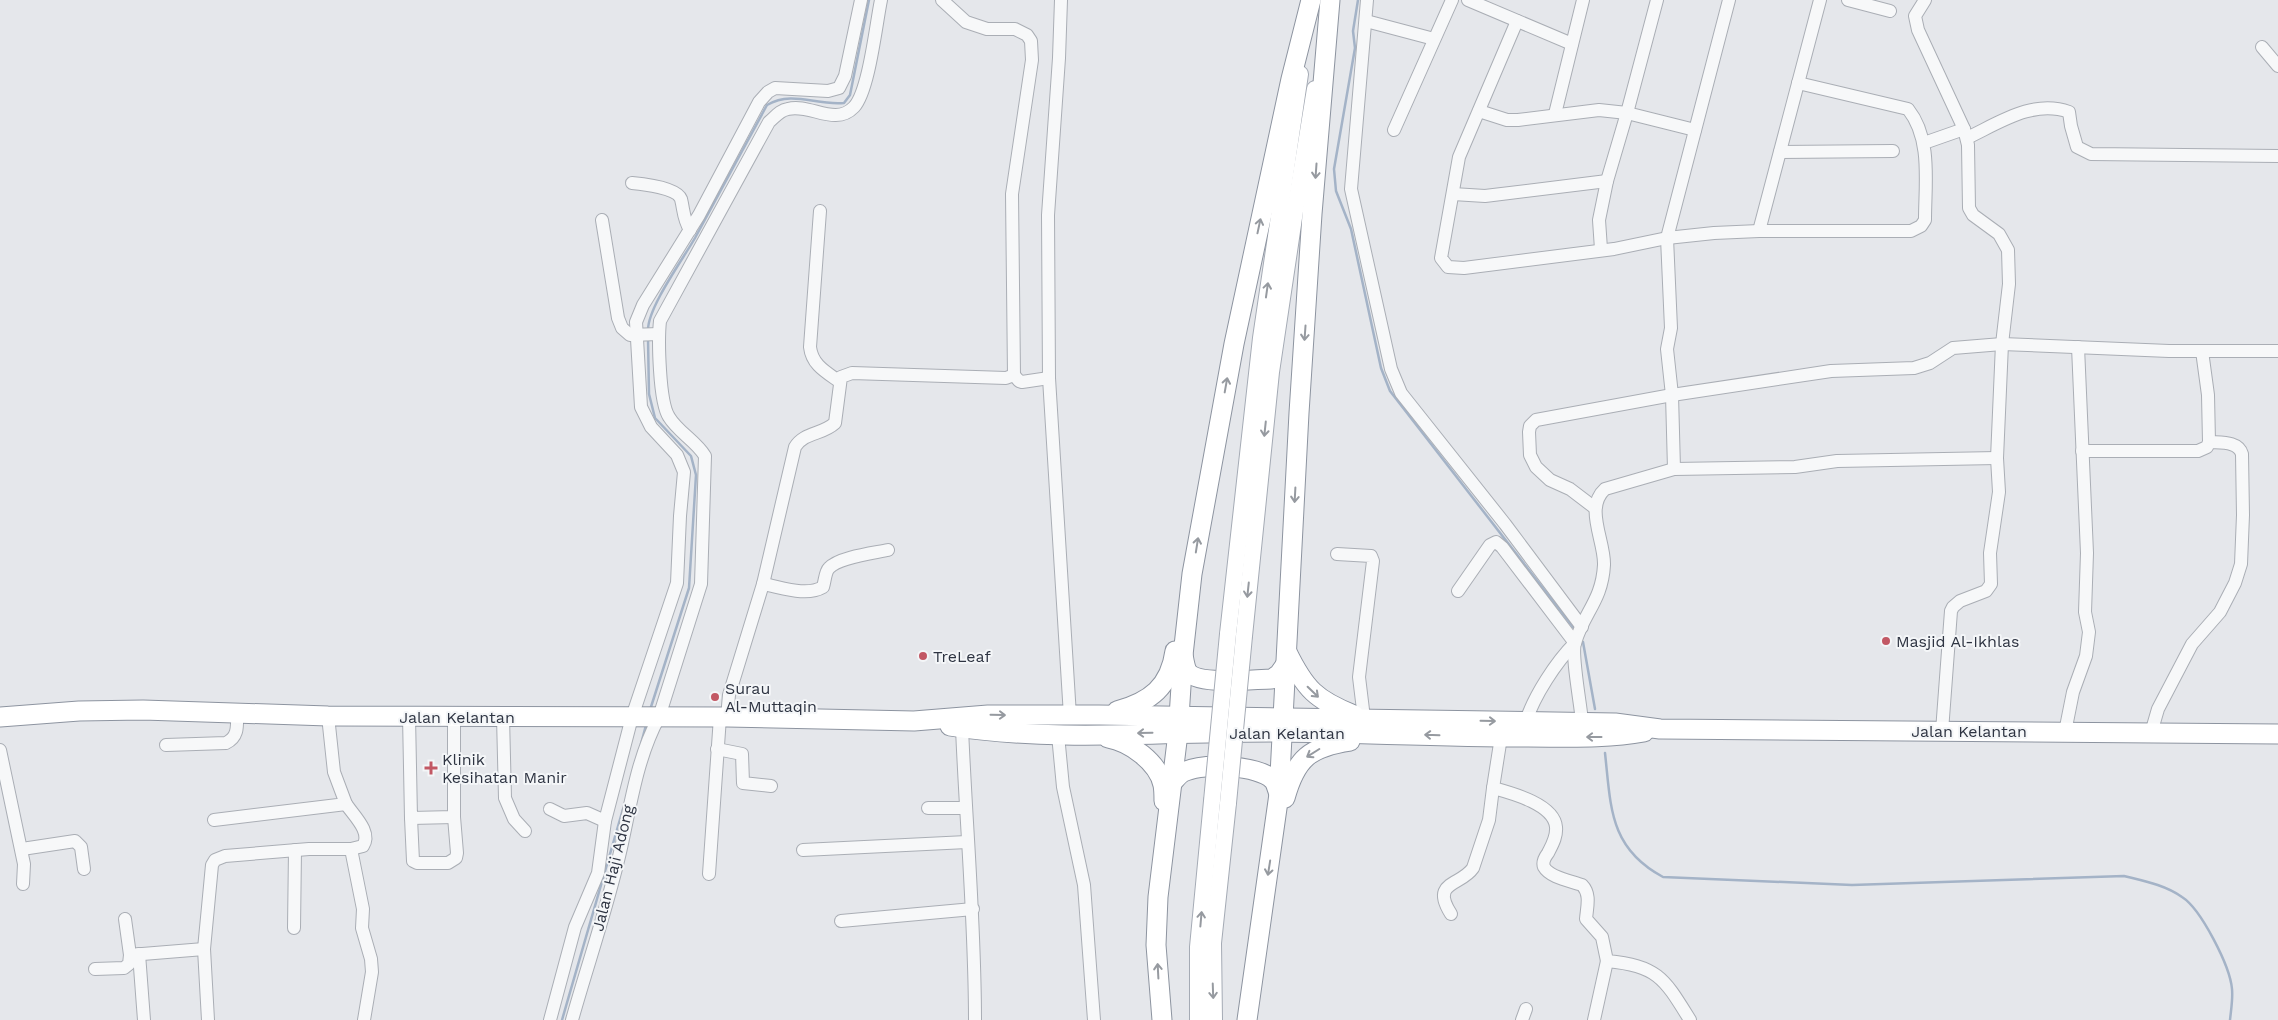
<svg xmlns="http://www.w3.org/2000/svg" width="2278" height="1020" viewBox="0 0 2278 1020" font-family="'Work Sans',sans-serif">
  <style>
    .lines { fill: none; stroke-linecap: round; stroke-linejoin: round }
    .stream { stroke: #a4b3c7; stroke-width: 2.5 }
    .minor-casing { stroke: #aaaeb5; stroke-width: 14 }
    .major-casing { stroke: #a5abb5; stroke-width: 18 }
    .highway-casing { stroke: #8d94a0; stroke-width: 21 }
    .minor { stroke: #f7f8f9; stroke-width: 12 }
    .major { stroke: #fff; stroke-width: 16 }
    .highway { stroke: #fff; stroke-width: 19 }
    .major-bridge-casing { stroke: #a5abb5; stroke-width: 18; stroke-linecap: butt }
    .major-bridge { stroke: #fff; stroke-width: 16 }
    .oneway { stroke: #969aa0 }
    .poi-dot { fill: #c25864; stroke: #f4f6f8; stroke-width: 2 }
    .labels { text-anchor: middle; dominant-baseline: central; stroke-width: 4; stroke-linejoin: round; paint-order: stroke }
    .poi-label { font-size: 16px; fill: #2e3442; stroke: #f4f6f8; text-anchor: start }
    .street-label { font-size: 16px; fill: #2e3442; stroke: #f4f6f8 }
  </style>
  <rect width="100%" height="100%" fill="#e5e7eb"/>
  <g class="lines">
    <g class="stream">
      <polyline points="1358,0 1353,31 1355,48 1334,169 1336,191 1351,229 1381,368 1390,391 1573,627"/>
      <path d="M648 330C648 307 683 259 695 238 719 194 743 149 767 105 793 90 816 106 844 103L850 95 869 0"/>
      <polyline points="648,338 649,394 655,418 691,456 696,475 689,588 650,710"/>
      <polyline points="1583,642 1595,709"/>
      <polyline points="641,744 646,725"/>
      <path d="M1605 753C1611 807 1609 848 1663 877L1852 885 2124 876C2144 881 2165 885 2182 897 2201 909 2230 966 2232 989 2233 999 2231 1010 2230 1020"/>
      <polyline points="562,1020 623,809"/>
    </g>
    <defs>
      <g id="minor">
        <polyline points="942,0 966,22 987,29 1015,29 1027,35 1031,41 1032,60 1012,194 1014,375 1019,381 1022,382 1049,378"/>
        <polyline points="1061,0 1059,58 1048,215 1049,378 1070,716"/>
        <polyline points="1367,0 1351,189 1391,369 1401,393 1505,524 1582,627"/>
        <polyline points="1468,0 1572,44"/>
        <polyline points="1848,0 1890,11"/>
        <polyline points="1925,0 1915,16 1918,30 1964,129 1968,145 1969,208 1973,215 1999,234 2008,250 2009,284 2002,344 1997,458 1999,492 1990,553 1991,584 1986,591 1960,601 1953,607 1951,611 1942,731"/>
        <polyline points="1366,21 1434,39"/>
        <path d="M1517 21 1459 157 1441 258 1448 267 1464 268 1614 249 1667 238 1714 233 1759 231H1911L1921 226 1925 220C1925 183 1932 139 1908 109L1798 83"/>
        <polyline points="2262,47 2278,66"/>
        <polyline points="1479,111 1507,120 1518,120 1599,110 1627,113 1695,130"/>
        <polyline points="1555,114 1583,0"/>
        <polyline points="1394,130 1452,0"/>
        <path d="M1967 138C1999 123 2033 99 2069 112L2071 126 2077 147 2091 154 2278 156"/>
        <polyline points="1924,143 1964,129"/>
        <polyline points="1780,152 1893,151"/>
        <path d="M632 183C643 184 677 188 681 199 684 211 683 218 690 230"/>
        <polyline points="1453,194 1485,196 1607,181"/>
        <path d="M820 211 810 347C812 365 826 372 840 382"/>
        <polyline points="602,220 618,318 622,328 630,335 659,334"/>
        <polyline points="1759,231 1820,0"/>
        <polyline points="1601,249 1599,220 1607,181 1627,113 1657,0"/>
        <polyline points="2082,451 2198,451 2207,447 2209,442 2208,395 2202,351"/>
        <polyline points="1674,469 1672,395 1667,349 1671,328 1667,238 1729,0"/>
        <polyline points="1595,508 1570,489 1550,480 1536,467 1530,455 1529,432 1530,426 1536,420 1672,395 1831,371 1914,368 1930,363 1953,348 2002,344 2169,351 2278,351"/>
        <polyline points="1337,554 1371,556 1373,561 1359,677 1364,718"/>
        <path d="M763 584C781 587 806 597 823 587 825 581 825 572 829 568 839 557 874 553 888 550"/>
        <path d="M1458 591 1490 545 1496 542 1502 547 1575 643C1556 662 1534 696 1526 721"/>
        <polyline points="409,716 411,818 454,817 454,716"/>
        <polyline points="503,717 505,798 514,819 525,831"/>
        <path d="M727 717 729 695 763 584 795 447C804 432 822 435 835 423L841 377 852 373 1006 378 1014 375"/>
        <path d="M1582 722C1581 706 1571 655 1575 643 1584 612 1602 601 1604 565 1605 541 1584 508 1605 489L1674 469 1795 467 1837 461 1997 458"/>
        <path d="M962 728C966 825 975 922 975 1020"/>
        <polyline points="2065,732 2073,692 2086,656 2089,632 2085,612 2087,553 2078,347"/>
        <path d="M2151 733 2158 709 2192 644 2220 612 2235 583 2241 564 2243 515 2242 454C2238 441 2221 443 2209 442"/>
        <polyline points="1058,735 1063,787 1084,885 1094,1020"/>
        <path d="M1501 737 1493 788C1511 793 1554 804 1556 827 1557 837 1552 845 1548 853 1545 857 1542 862 1544 867 1550 878 1572 881 1582 885 1591 894 1587 907 1586 919L1602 937 1607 961C1658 966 1664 978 1690 1020"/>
        <path d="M166 745 226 743C239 737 237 725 237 713"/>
        <polyline points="717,749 742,754 743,783 771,786"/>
        <polyline points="0,750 24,864 23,884"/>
        <path d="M346 804C354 816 372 832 363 846L351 849"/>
        <polyline points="928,808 965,808"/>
        <polyline points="550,809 564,816 587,813 605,821"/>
        <polyline points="411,818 413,861 417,863 448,863 456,858 457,853 454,817"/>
        <polyline points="214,820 346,804 334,772 328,716"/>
        <polyline points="22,849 75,841 81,847 84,869"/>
        <polyline points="803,850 967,842"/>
        <polyline points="709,874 720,717"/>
        <path d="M1451 914C1430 881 1461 886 1473 868L1489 820 1493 788"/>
        <polyline points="841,921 973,909"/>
        <polyline points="294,928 295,850"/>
        <polyline points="139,954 144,1020"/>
        <polyline points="130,955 204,949"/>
        <polyline points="95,969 124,968 129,964 130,955 125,919"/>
        <polyline points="208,1020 204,949 212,865 215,860 225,856 309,849 351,849 363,909 362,928 371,959 372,972 364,1020"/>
        <polyline points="550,1020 575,927 598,873 605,821 632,717 677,583 680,516 684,472 677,455 651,427 641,407 636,322 643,305 699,215 759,102 768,92 775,88 828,91 839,88 845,76 861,0"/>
        <path d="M572 1020C588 963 608 906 621 848 631 803 637 758 659 717L701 584 705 456C696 441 678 432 669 417 659 402 658 339 660 321L769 122C775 117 780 110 788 109 810 103 835 127 854 107 869 91 876 24 881 0"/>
        <polyline points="1522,1020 1526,1009"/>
        <polyline points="1594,1020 1607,961"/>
      </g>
      <g id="major">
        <polyline points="1228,634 1261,338 1300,74"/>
        <polyline points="1244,636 1271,372 1295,211 1315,89"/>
        <polyline points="1198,1020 1198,947 1212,801"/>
        <polyline points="1214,1020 1213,943 1228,803"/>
      </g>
      <g id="highway">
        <path d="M1287 652C1305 689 1316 700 1354 715"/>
        <path d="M1183 655C1184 660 1185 667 1187 671 1197 686 1254 679 1272 679L1279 674 1286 664"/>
        <path d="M1117 711C1150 702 1170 687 1175 651"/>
        <polyline points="0,717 79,711 143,710 328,716 727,717 914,721 988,715 1099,715 1615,723 1660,729 2278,734"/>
        <path d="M950 726C1059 743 1172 731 1282 732 1364 733 1446 737 1528 737 1567 737 1606 739 1644 732"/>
        <path d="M1108 738C1130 742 1158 762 1163 785 1164 790 1164 796 1164 801"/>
        <path d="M1171 784C1176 779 1179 773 1186 771 1204 763 1259 765 1273 780 1276 783 1277 789 1279 794"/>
        <path d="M1285 798C1296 758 1310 747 1350 741"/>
        <polyline points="1162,1020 1156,945 1158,897 1178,733 1183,655 1192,574 1234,344 1291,79 1311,0"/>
        <polyline points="1247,1020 1279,794 1299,413 1312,214 1330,0"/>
      </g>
    </defs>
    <use href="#minor" class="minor-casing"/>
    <use href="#major" class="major-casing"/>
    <use href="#highway" class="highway-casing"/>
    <use href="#minor" class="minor"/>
    <use href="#major" class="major"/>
    <use href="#highway" class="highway"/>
    <defs>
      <g id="major-bridge">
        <polyline points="1212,801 1228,634"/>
        <polyline points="1228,803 1244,636"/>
      </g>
    </defs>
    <use href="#major-bridge" class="major-bridge-casing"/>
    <use href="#major-bridge" class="major-bridge"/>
  </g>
  <defs><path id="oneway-shaft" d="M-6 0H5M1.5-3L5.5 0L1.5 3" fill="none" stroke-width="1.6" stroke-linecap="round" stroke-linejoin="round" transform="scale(1.25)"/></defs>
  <g class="oneway">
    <use href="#oneway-shaft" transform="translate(1316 171) rotate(94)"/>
    <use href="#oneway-shaft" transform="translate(1259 226) rotate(-78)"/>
    <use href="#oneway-shaft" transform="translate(1267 290) rotate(-82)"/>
    <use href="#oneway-shaft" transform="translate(1305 333) rotate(94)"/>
    <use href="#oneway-shaft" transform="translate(1226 385) rotate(-80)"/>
    <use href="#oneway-shaft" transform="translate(1265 429) rotate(96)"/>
    <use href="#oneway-shaft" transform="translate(1295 495) rotate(93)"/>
    <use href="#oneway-shaft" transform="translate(1197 545) rotate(-81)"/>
    <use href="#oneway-shaft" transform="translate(1248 590) rotate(96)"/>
    <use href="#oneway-shaft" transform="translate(1313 692) rotate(44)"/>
    <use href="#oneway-shaft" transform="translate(998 715) rotate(1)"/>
    <use href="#oneway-shaft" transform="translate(1488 721) rotate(1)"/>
    <use href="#oneway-shaft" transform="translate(1145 733) rotate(179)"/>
    <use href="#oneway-shaft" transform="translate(1432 735) rotate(-178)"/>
    <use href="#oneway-shaft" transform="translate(1594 737) rotate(180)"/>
    <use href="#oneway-shaft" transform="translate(1313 753) rotate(148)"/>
    <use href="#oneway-shaft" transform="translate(1269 868) rotate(99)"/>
    <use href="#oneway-shaft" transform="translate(1201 919) rotate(-85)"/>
    <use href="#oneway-shaft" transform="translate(1158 971) rotate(-93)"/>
    <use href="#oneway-shaft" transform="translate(1213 991) rotate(88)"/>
  </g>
  <g class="poi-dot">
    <circle cx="1886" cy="641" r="5"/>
    <circle cx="923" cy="656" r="5"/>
    <circle cx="715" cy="697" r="5"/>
    <path d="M428.5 760.5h5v5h5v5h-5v5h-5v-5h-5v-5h5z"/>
  </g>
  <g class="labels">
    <g class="poi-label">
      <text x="1896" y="641">Masjid Al-Ikhlas</text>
      <text x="933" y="656">TreLeaf</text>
      <text x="725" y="688">Surau<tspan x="725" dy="18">Al-Muttaqin</tspan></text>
      <text x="442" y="759">Klinik<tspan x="442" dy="18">Kesihatan Manir</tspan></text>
    </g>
    <g class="street-label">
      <text x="457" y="717">Jalan Kelantan</text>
      <text x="1969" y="731">Jalan Kelantan</text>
      <text x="1287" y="733">Jalan Kelantan</text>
      <text transform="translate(613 868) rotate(-76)">Jalan Haji Adong</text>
    </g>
  </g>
</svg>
